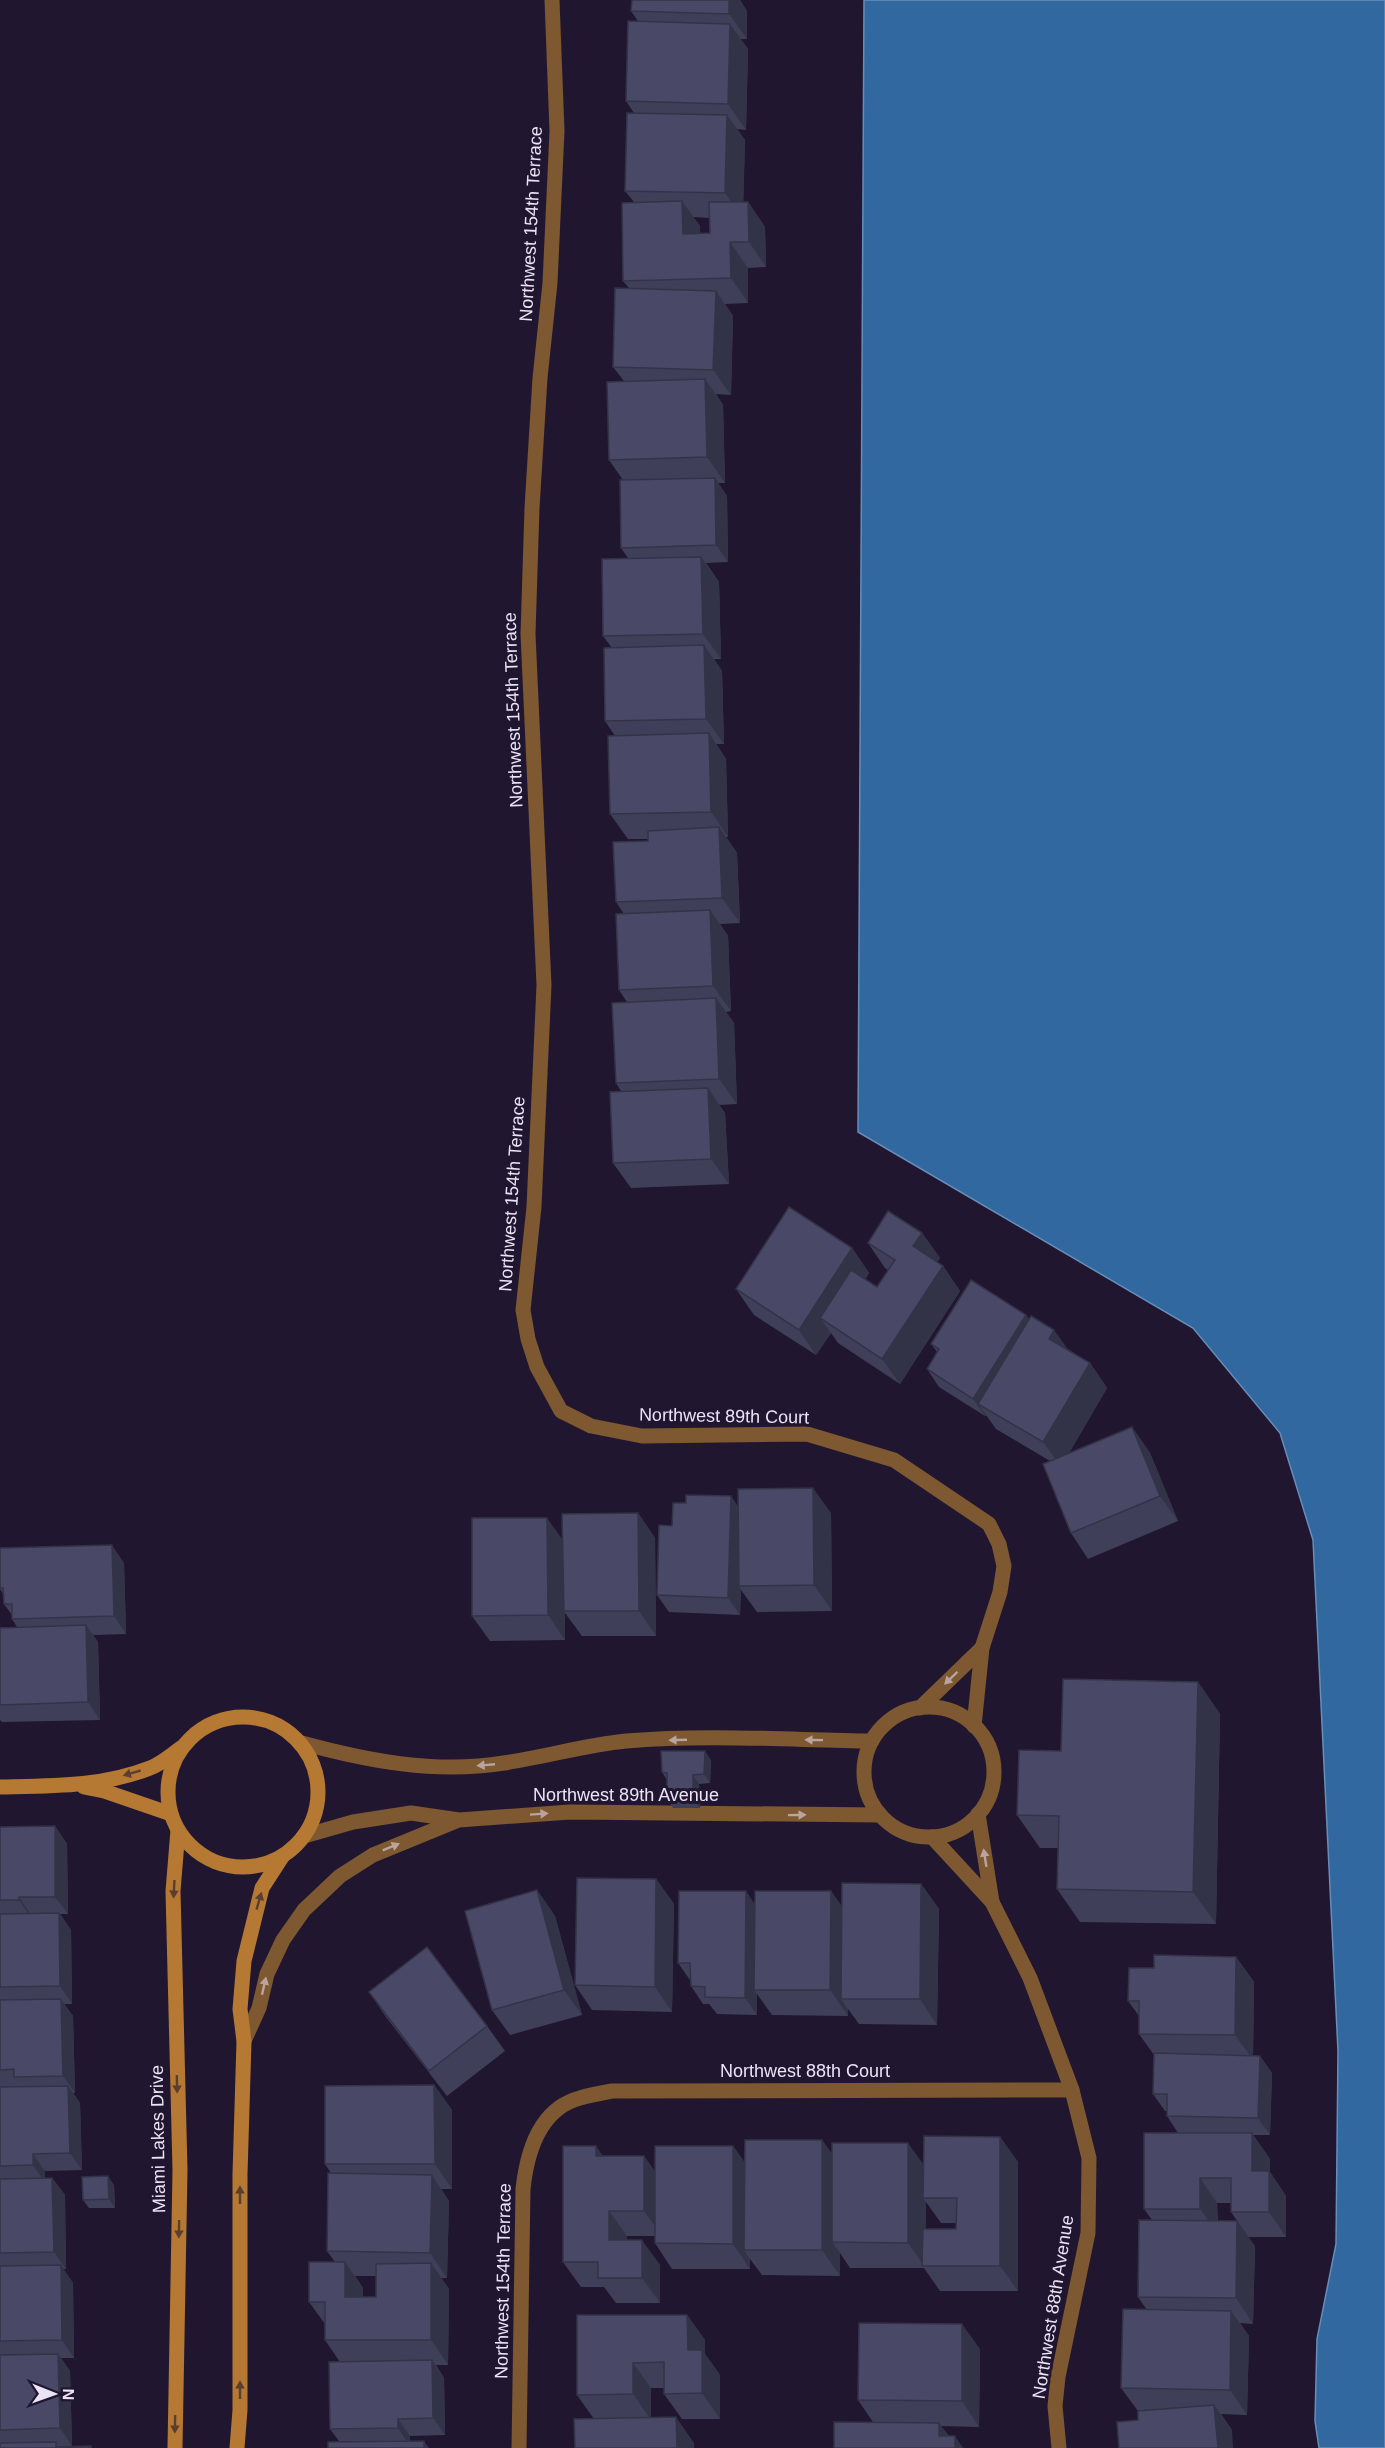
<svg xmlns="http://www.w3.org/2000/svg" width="1385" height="2448" viewBox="0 0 1385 2448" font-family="Helvetica,sans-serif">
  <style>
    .water { fill: #30689f; stroke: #688db9; stroke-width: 1.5 }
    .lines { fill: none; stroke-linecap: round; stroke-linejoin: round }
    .street { stroke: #7d5830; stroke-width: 15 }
    .secondary { stroke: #b57933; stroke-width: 15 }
    .wall { fill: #3f3f59; fill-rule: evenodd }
    .shaded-wall { fill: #333348 }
    .building { fill: #494967; stroke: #333348; stroke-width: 1.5 }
    .oneway { fill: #b9a59d }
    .oneway2 { fill: #5c3e31 }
    .labels { text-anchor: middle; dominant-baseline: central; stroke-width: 6; stroke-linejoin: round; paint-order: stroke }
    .street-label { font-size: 18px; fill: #eae4f6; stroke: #211630 }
  </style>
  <rect width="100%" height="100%" fill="#211630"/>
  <polygon class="water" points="864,0 1385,0 1385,2448 1319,2448 1315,2421 1317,2339 1336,2244 1338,2051 1313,1540 1280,1433 1193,1328 858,1132"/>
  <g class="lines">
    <g class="street">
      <polyline points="552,0 557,131 550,283 540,378 532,508 528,634 544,985 534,1207 523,1310 528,1339 537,1367 561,1411 591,1426 642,1436 807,1434 894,1460 989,1524 999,1544 1004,1566 1000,1592 982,1648 974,1726"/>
      <circle cx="929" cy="1772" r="65"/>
      <polyline points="920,1708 982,1648"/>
      <path d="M302 1743C368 1761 435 1774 504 1763 545 1757 585 1745 626 1741 707 1734 790 1740 872 1741"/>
      <polyline points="978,1814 992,1902"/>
      <polyline points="304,1836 353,1822 411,1813 459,1820 570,1812 879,1815"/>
      <polyline points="932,1837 992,1902 1030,1978 1072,2090 1089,2158 1088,2233 1058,2377 1055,2406 1059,2448"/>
      <polyline points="244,2041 259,2008 267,1974 283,1940 304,1910 340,1876 373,1855 456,1821"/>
      <path d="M519 2448 523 2189C527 2152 539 2109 580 2098 590 2095 601 2093 612 2091L1072 2090"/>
    </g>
    <g class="secondary">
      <circle cx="243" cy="1792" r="75"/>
      <path d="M0 1787C51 1786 102 1787 150 1768 161 1764 171 1755 181 1748"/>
      <polyline points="84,1787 104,1791 171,1814"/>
      <polyline points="175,2448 180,2170 173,1891 178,1830"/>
      <polyline points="237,2448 240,2410 240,2174 244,2041 240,2009 244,1961 262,1888 282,1857"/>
    </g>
  </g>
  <g class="wall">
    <path d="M740 0 747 11V39H740L748 49 746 130 737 129 745 140 743 202H748L765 227 766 267 748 268V303L725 304 733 316 731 395 716 394 723 405 725 483H718L727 496 728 562 706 563 719 582 721 659H714L722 671 724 744H716L726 759 728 837H726L737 853 740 923 720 924 728 936 731 1011 726 1012 734 1023 737 1104 719 1105 725 1113 729 1184 631 1188 613 1163 621 1091 616 1083 627 1002 619 990 624 914 616 902 648 841V839H628L610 814 615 736 605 721 612 648 603 636 628 558 621 548 623 480 609 460 624 381 613 367 629 288 623 281 634 202 625 191 634 113 626 101 638 21 631 11ZM693 217 709 218 710 233 700 234V226Z"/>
    <polygon points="922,1233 940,1258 937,1262 943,1266 960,1291 900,1384 838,1343 831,1333 816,1355 754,1315 736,1289 852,1248 869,1273 865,1280 877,1287 888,1270 885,1268 868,1243"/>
    <polygon points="1026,1315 1029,1319 1069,1350 1090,1363 1107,1388 1069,1453 1132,1427 1150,1453 1178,1521 1088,1559 1071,1533 1050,1461 996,1429 986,1415 985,1416 939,1387 927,1369 937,1352 931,1344"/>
    <polygon points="738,1506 831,1513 832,1611 757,1612 741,1590 740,1615 669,1612 657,1595 672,1526"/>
    <polygon points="638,1513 655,1538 656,1636 582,1636 565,1613 565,1640 490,1641 472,1616 563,1541"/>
    <polygon points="0,1548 124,1563 126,1634 93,1635 98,1642 100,1720 2,1722 0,1720 0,1628 17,1627 12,1619 12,1615 4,1604 4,1595 0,1589"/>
    <polygon points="1198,1682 1220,1714 1216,1924 1080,1922 1057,1889 1058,1848 1040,1848 1017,1815 1061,1751"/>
    <polygon points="711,1760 710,1783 699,1784 700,1808 673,1808 667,1799 667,1780 662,1772"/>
    <polygon points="55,1826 67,1844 68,1914 60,1914 71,1930 72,2004 64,2004 73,2016 75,2093 73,2093 80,2103 82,2170 45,2171 45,2178 52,2178 65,2195 66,2269 63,2269 73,2283 74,2358 61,2358 70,2371 72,2446 59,2446 60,2447 91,2446 92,2448 0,2448 0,1827"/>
    <polygon points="656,1879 674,1904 672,2012 592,2010 575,1985"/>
    <polygon points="921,1884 939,1909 937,2025 859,2024 848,2009 848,2016 772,2015 757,1994 757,2015 717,2014 709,2004 703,2004 691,1986 690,1980 678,1963 755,1904 831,1891 842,1907"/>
    <polygon points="537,1890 555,1916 582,2015 510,2035 492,2010"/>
    <polygon points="1236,1957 1254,1982 1253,2056 1260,2056 1272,2073 1270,2135 1253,2135 1270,2159 1270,2172 1286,2196 1286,2237 1248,2237 1231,2212 1231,2203 1217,2203 1218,2221 1255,2246 1253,2324 1240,2323 1249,2336 1247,2415 1221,2414 1232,2430 1138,2420 1138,2411 1121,2388 1147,2310 1138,2297 1152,2220 1144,2209 1178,2133 1167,2116 1167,2111 1165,2111 1153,2094 1154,2055 1139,2034 1139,2016 1128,2001 1154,1968"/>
    <polygon points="369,1992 487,2026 505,2051 447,2096 386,2017"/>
    <path d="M434 2085 452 2110V2189H441L449 2201 447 2278H441L449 2289 448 2365H436L444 2378 445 2435 410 2436V2441H339L330 2429 340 2362 325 2340V2324L309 2302 335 2262 327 2251 331 2173 325 2164ZM355 2276H376V2297H363V2288Z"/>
    <path d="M1000 2137 1018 2162V2291H940L924 2268H850L840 2253V2276L762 2275 750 2259V2269H672L655 2243V2236H627V2240L660 2265V2303H616L604 2287H581L563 2262 603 2156H644L655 2172 733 2146 745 2163 822 2140 832 2154 923 2165ZM926 2202 941 2223H956V2229H926Z"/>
    <polygon points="114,2185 115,2208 89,2208 83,2200"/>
    <polygon points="687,2315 705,2340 705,2354 720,2375 720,2419 682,2419 664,2394 664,2388 651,2388 651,2418 694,2443 694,2448 575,2448 594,2419 577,2395"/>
    <polygon points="980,2349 979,2427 941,2426 949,2436 873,2422 858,2400"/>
  </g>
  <g class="shaded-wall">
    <polygon points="729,0 740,0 747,11 747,39 729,14"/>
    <polygon points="730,24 748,49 746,130 728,104"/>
    <polygon points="727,115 745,140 743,219 725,193"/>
    <polygon points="682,201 700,226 700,259 683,234"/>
    <polygon points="748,202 765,227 766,267 749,242"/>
    <polygon points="730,242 748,268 748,303 731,278"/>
    <polygon points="716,291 733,316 731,395 713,370"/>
    <polygon points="705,379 723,405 725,483 707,457"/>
    <polygon points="715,478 727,496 728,562 716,545"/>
    <polygon points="701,557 719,582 721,659 703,634"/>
    <polygon points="704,645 722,671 724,744 706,719"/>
    <polygon points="709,733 726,759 728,837 711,812"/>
    <polygon points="719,827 737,853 740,923 722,898"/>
    <polygon points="710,910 728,936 731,1011 713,986"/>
    <polygon points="716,998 734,1023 737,1104 719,1079"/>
    <polygon points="708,1088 725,1113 729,1184 711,1159"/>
    <polygon points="922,1233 940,1258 930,1272 913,1246"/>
    <polygon points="852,1248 869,1273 834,1327 820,1318 831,1333 816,1355 799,1330"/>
    <polygon points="943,1266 960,1291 900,1384 882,1359"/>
    <polygon points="1026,1315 1038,1332 978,1404 986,1415 985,1416 973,1399"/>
    <polygon points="1054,1330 1072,1355 1049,1339"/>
    <polygon points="1090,1363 1107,1388 1061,1467 1043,1442"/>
    <polygon points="1132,1427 1150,1453 1178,1521 1160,1496"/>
    <polygon points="813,1488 831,1513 832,1611 814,1585"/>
    <polygon points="731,1496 743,1514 739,1586 741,1590 740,1615 728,1598"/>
    <polygon points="638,1513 655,1538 656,1636 639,1611"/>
    <polygon points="547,1518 565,1543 564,1611 565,1613 565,1640 548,1615"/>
    <polygon points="112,1545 124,1563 126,1634 114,1616"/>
    <polygon points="86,1625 98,1642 100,1720 88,1702"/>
    <polygon points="1198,1682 1220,1714 1216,1924 1193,1892"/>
    <polygon points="705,1751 711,1760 710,1783 704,1774"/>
    <polygon points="693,1775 699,1784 700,1808 693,1799"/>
    <polygon points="55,1826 67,1844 68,1914 55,1897"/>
    <polygon points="656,1879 674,1904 672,2012 655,1987"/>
    <polygon points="921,1884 939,1909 937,2025 920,1999"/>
    <polygon points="537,1890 555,1916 582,2015 564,1990"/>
    <polygon points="746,1891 758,1909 754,1990 757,1994 757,2015 745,1998"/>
    <polygon points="831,1891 849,1917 841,1999 848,2009 848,2016 830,1990"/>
    <polygon points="19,1897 31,1915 31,1917 19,1900"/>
    <polygon points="59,1913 71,1930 72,2004 60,1986"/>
    <polygon points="1236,1957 1254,1982 1253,2060 1235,2035"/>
    <polygon points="61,1999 73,2016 75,2093 63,2076"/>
    <polygon points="1260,2056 1272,2073 1270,2135 1258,2118"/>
    <polygon points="434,2085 452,2110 452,2189 435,2164"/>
    <polygon points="68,2086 80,2103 82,2170 70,2153"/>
    <polygon points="1252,2133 1270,2159 1270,2172 1286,2196 1286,2237 1269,2212 1252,2171"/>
    <polygon points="1000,2137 1018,2162 1018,2291 1000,2266"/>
    <polygon points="822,2140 840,2165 832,2242 840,2253 840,2276 822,2250"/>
    <polygon points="908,2143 926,2168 923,2198 926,2202 926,2266 924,2266 908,2243"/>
    <polygon points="596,2146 614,2172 596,2156"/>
    <polygon points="733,2146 751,2172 744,2250 750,2259 750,2269 733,2244"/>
    <polygon points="33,2154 45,2171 45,2183 33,2165"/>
    <polygon points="644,2156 662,2181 662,2236 644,2211"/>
    <polygon points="432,2175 449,2201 447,2278 430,2253"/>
    <polygon points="108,2176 114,2185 115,2208 109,2199"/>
    <polygon points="52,2178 65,2195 66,2269 54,2252"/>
    <polygon points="1200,2178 1217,2203 1218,2234 1200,2209"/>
    <polygon points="609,2211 627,2236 627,2266 609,2240"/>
    <polygon points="1237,2221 1255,2246 1253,2324 1236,2298"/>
    <polygon points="642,2240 660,2265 660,2303 642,2278"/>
    <polygon points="345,2262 363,2288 363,2322 345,2297"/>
    <polygon points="431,2263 449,2289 448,2365 431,2340"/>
    <polygon points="61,2265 73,2283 74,2358 62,2340"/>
    <polygon points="1231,2311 1249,2336 1247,2415 1230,2390"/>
    <polygon points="687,2315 705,2340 705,2354 720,2375 720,2419 702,2393 688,2350"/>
    <polygon points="962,2324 980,2349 979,2427 962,2401"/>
    <polygon points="58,2354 70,2371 72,2446 60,2428"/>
    <polygon points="432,2360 444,2378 445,2435 433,2418"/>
    <polygon points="633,2363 651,2388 651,2420 633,2394"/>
    <polygon points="1214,2405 1232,2430 1233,2448 1218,2448"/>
    <polygon points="676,2417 694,2443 694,2448 677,2448"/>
    <polygon points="398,2419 410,2436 410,2446 398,2428"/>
    <polygon points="939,2423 955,2446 955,2436 963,2448 947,2448 939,2436"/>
    <polygon points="424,2441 429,2448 424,2448"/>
  </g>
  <g class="building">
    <polygon points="632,0 729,0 729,14 631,11"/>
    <polygon points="628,21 730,24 728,104 626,101"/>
    <polygon points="627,113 727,115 725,193 625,191"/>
    <polygon points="682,201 683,234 710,233 709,202 748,202 749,242 730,242 731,278 623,281 622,203"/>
    <polygon points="615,288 716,291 713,370 613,367"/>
    <polygon points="705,379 707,457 609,460 607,382"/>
    <polygon points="715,478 716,545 621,548 620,480"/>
    <polygon points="701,557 703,634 603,636 602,559"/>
    <polygon points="704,645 706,719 605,721 604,648"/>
    <polygon points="709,733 711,812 610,814 608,736"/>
    <polygon points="719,827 722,898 616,902 613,842 648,841 648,831"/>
    <polygon points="710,910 713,986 619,990 616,914"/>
    <polygon points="716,998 719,1079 616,1083 612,1003"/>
    <polygon points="708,1088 711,1159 613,1163 610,1092"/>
    <polygon points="789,1207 852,1248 799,1330 736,1289"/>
    <polygon points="888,1211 922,1233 913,1246 943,1266 882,1359 820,1318 851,1270 877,1287 895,1260 868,1243"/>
    <polygon points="971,1280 1026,1315 973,1399 927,1369 939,1349 931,1344"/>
    <polygon points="1031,1316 1054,1330 1049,1339 1090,1363 1043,1442 978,1404"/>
    <polygon points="1132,1427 1160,1496 1071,1533 1043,1464"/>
    <polygon points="813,1488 814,1585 739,1586 738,1489"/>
    <polygon points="686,1495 731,1496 728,1598 657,1595 659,1525 672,1526 673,1503 686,1503"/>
    <polygon points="638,1513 639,1611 564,1611 562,1514"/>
    <polygon points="472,1518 547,1518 548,1615 472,1616"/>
    <polygon points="112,1545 114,1616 12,1619 12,1604 4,1604 3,1588 0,1588 0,1548"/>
    <polygon points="86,1625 88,1702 0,1705 0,1628"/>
    <polygon points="1063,1679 1198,1682 1193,1892 1057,1889 1059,1816 1017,1815 1019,1750 1061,1751"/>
    <polygon points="661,1751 705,1751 704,1774 693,1775 693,1799 667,1799 667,1773 662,1772"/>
    <polygon points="55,1826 55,1897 19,1897 19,1900 0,1900 0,1827"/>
    <polygon points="577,1878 656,1879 655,1987 575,1985"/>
    <polygon points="842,1883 921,1884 920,1999 841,1999"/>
    <polygon points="537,1890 564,1990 492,2010 465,1911"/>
    <polygon points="679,1891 746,1891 745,1998 705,1997 705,1987 691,1986 690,1963 678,1963"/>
    <polygon points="755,1891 831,1891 830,1990 754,1990"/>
    <polygon points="59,1913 60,1986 0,1987 0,1914"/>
    <polygon points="427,1947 487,2026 429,2071 369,1992"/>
    <polygon points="1154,1955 1236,1957 1235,2035 1139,2034 1139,2001 1128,2001 1129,1968 1154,1968"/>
    <polygon points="61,1999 63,2076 14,2077 14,2069 0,2070 0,2000"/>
    <polygon points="1154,2053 1260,2056 1258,2118 1167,2116 1167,2094 1153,2094"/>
    <polygon points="434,2085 435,2164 325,2164 325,2086"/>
    <polygon points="68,2086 70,2153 33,2154 33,2165 0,2166 0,2087"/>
    <polygon points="1144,2133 1252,2133 1252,2171 1269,2171 1269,2212 1231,2212 1231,2178 1200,2178 1200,2209 1144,2209"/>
    <polygon points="924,2136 1000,2137 1000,2266 922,2266 923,2229 956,2229 957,2198 923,2198"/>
    <polygon points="745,2140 822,2140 822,2250 744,2250"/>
    <polygon points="832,2143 908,2143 908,2243 832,2242"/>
    <polygon points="563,2146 596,2146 596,2156 644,2156 644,2211 609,2211 609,2240 642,2240 642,2278 598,2278 598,2262 563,2262"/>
    <polygon points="655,2146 733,2146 733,2244 655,2243"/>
    <polygon points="328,2173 432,2175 430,2253 327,2251"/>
    <polygon points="108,2176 109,2199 83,2200 82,2177"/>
    <polygon points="52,2178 54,2252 0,2253 0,2179"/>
    <polygon points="1139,2220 1237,2221 1236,2298 1138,2297"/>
    <polygon points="309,2262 345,2262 345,2297 376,2297 376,2264 431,2263 431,2340 325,2340 325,2302 309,2302"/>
    <polygon points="61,2265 62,2340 0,2341 0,2266"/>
    <polygon points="1123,2309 1231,2311 1230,2390 1121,2388"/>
    <polygon points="577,2315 687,2315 688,2350 702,2350 702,2393 664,2394 664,2362 633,2363 633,2394 577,2395"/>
    <polygon points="859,2323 962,2324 962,2401 858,2400"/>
    <polygon points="58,2354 60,2428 0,2430 0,2355"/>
    <polygon points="432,2360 433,2418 398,2419 398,2428 330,2429 329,2362"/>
    <polygon points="1214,2405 1218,2448 1119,2448 1117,2422 1138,2420 1138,2411"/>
    <polygon points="676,2417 677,2448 575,2448 574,2419"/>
    <polygon points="834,2422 939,2423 939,2436 955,2436 955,2448 834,2448"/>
    <polygon points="424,2441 424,2448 328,2448 328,2442"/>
    <polygon points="56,2442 56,2447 91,2446 91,2448 0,2448 0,2443"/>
  </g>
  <defs><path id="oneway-solid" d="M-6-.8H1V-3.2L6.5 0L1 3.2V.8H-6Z" transform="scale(1.5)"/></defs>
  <g class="oneway">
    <use href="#oneway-solid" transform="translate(951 1678) rotate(136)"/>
    <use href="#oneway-solid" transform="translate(678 1740) rotate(178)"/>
    <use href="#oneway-solid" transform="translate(814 1740) rotate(-179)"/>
    <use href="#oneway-solid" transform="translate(486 1765) rotate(175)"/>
    <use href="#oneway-solid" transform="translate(539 1814) rotate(-4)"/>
    <use href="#oneway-solid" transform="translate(797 1815) rotate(-1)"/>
    <use href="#oneway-solid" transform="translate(391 1847) rotate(-22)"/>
    <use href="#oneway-solid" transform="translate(985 1858) rotate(-99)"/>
    <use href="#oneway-solid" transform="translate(264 1986) rotate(-77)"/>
  </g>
  <g class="oneway2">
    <use href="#oneway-solid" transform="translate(132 1773) rotate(164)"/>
    <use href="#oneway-solid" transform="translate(174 1889) rotate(93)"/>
    <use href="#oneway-solid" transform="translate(259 1901) rotate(-74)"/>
    <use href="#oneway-solid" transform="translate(177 2084) rotate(89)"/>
    <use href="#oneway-solid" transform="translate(240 2195) rotate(-90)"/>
    <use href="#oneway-solid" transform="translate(179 2229) rotate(91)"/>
    <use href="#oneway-solid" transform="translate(240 2390) rotate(-90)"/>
    <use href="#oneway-solid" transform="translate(175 2424) rotate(91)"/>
  </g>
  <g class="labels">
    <g class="street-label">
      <text transform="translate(531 224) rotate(-87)">Northwest 154th Terrace</text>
      <text transform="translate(513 710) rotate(-92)">Northwest 154th Terrace</text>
      <text transform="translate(512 1194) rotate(-86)">Northwest 154th Terrace</text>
      <text transform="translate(724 1416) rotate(1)">Northwest 89th Court</text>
      <text x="626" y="1795">Northwest 89th Avenue</text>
      <text x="805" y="2071">Northwest 88th Court</text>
      <text transform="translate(158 2139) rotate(-91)">Miami Lakes Drive</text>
      <text transform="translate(503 2281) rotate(-89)">Northwest 154th Terrace</text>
      <text transform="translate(1053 2307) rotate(-81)">Northwest 88th Avenue</text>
    </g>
  </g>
  <g transform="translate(54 2394) rotate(91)" stroke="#211630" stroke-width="4.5" paint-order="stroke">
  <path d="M0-4.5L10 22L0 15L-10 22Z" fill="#eae4f6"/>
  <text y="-9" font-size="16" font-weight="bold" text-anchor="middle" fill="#eae4f6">N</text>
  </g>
</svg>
